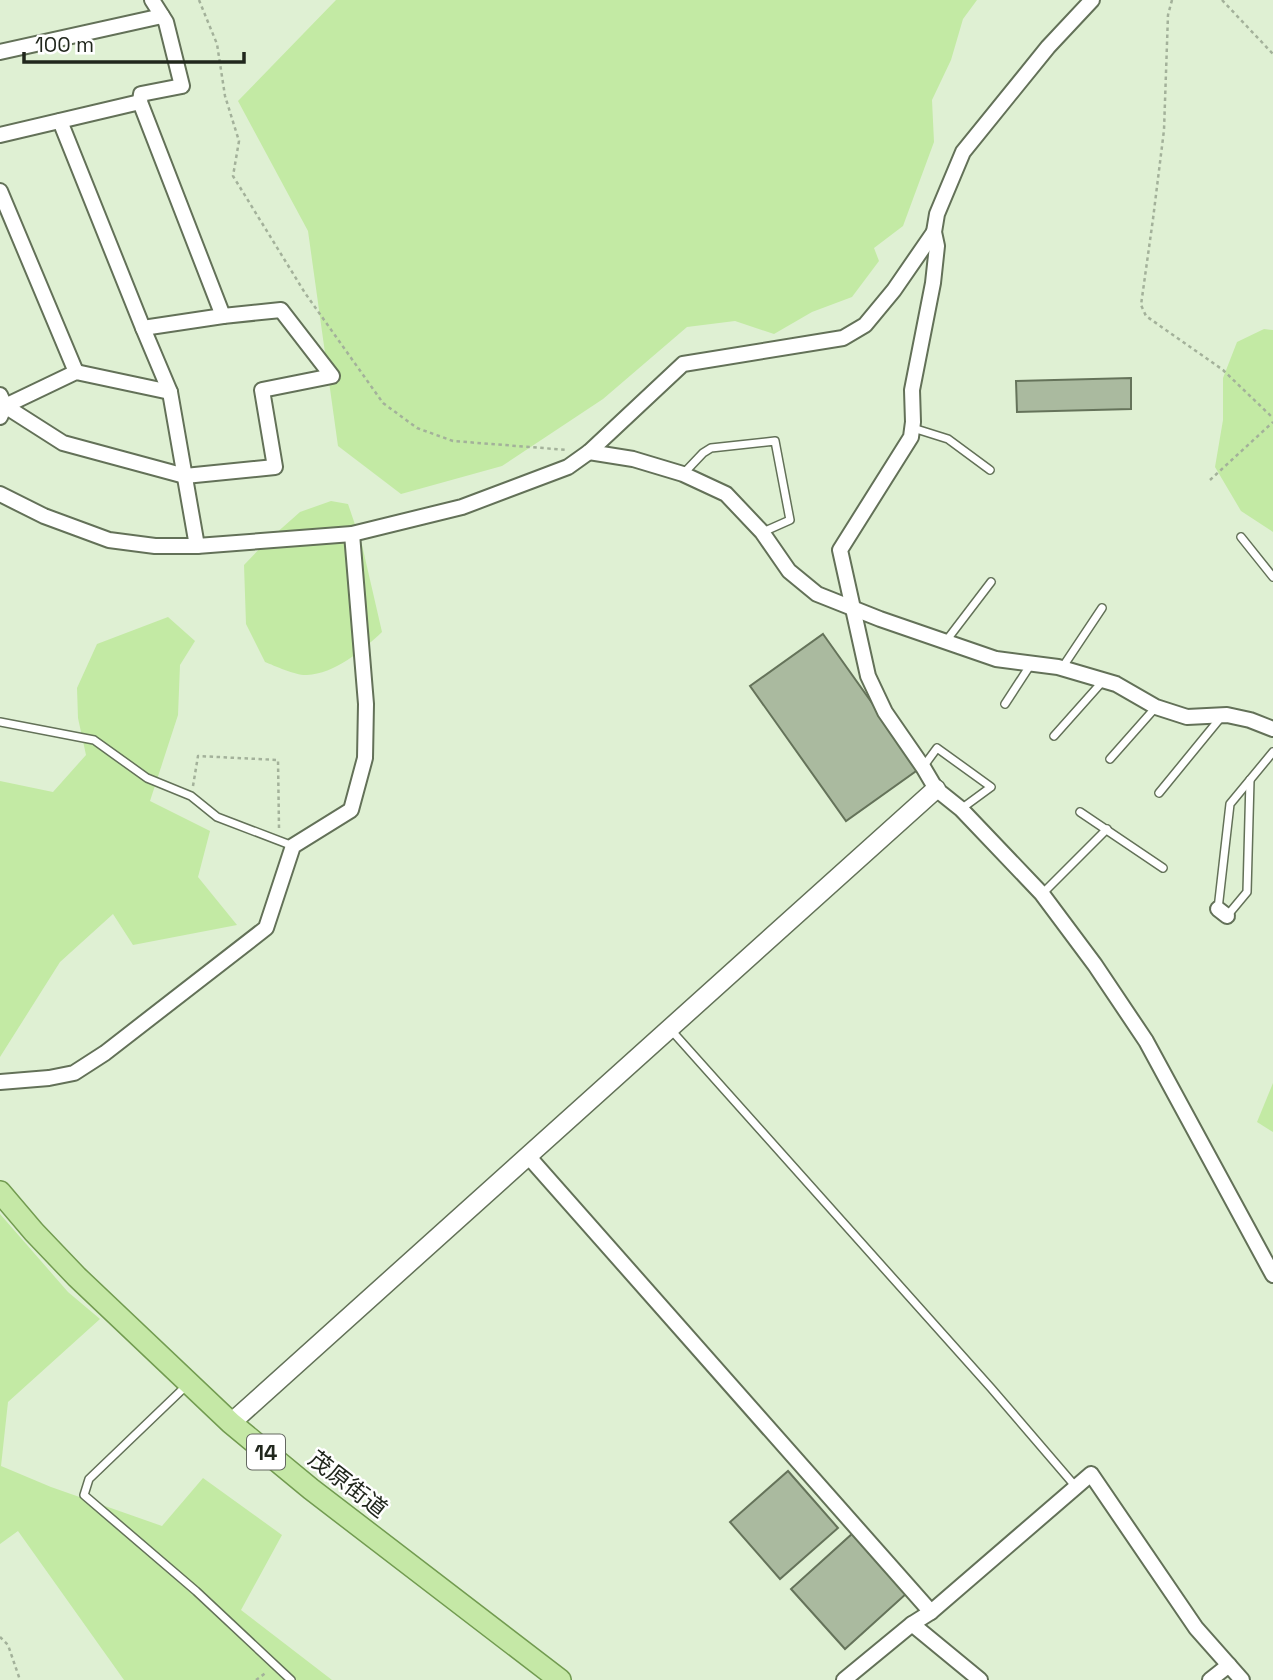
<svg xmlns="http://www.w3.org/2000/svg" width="1273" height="1680" viewBox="0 0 1273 1680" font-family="'Space Grotesk','Noto Sans JP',sans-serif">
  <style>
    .green { fill: #c3eaa4 }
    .building { fill: #aaba9f; stroke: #65735a; stroke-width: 2 }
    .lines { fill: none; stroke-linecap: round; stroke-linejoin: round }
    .service-casing { stroke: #637158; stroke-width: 10 }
    .minor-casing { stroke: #637158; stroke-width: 18 }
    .tertiary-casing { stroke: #637158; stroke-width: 21 }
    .primary-casing { stroke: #729b50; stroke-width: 24 }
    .path { stroke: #a3b19a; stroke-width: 2.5; stroke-dasharray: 3.5 3.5; stroke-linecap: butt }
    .service { stroke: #fff; stroke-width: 7 }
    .minor { stroke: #fff; stroke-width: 14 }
    .tertiary { stroke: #fff; stroke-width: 18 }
    .primary { stroke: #c5e8a6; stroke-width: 21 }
    .labels { text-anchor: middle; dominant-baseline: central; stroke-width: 5; stroke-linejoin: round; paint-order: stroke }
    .shield { fill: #fff; stroke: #646861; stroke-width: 2 }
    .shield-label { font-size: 21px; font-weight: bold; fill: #21271d }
    .street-label { font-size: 23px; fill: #21271d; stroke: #fff }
  </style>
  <rect width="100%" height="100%" fill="#dff0d3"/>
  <g class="green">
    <polygon points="336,0 977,0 963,19 951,60 932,100 934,142 903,226 874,248 879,261 852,297 812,312 774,334 735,321 687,327 603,399 502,466 401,494 338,446 308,231 238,101"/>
    <polygon points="1264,329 1273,330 1273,532 1241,511 1215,467 1223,420 1223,378 1237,342"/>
    <path d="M331 501 348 504 362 545 382 632C363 650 334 674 307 675 297 676 275 666 265 662L246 624 244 565 265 543 300 512Z"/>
    <polygon points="168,617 195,641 180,665 178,715 150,801 210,831 198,877 237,925 133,945 113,914 60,962 0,1057 0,781 53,792 86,755 78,718 77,688 97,644"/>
    <polygon points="1273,1083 1273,1132 1257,1122"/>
    <polygon points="0,1214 68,1292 100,1319 8,1402 1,1466 51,1487 162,1526 203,1478 282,1535 241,1610 332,1680 124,1680 18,1531 0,1544"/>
  </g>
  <g class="building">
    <polygon points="1131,378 1131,409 1017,412 1016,381"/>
    <polygon points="823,634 919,769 846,821 750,686"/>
    <polygon points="788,1471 838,1528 780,1579 730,1522"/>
    <polygon points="853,1533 907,1593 845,1649 791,1589"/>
  </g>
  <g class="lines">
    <defs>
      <g id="service">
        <polyline points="913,428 948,439 990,470"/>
        <polyline points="684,473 703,453 711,448 775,441 790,520 763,532"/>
        <polyline points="1241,537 1273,577"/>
        <polyline points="946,641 991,582"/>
        <polyline points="1062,668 1102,608"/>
        <polyline points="1005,704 1031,664"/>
        <polyline points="0,722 94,740 147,778 191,796 217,817 293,846"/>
        <polyline points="1054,736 1103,681"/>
        <polyline points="1110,759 1156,707"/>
        <polyline points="923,767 937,748 991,787 961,809"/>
        <polyline points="1159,793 1222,716"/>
        <polyline points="1080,812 1163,868"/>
        <polyline points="1042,894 1107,829"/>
        <polyline points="1218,909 1230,804 1273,752"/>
        <polyline points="1227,916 1247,892 1250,780"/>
        <polyline points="671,1030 991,1388 1076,1487"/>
        <polyline points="187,1385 89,1479 84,1495 196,1591 291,1680"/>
      </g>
      <g id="minor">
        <polyline points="152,0 166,22 182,86 141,94 140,102 223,316"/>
        <polyline points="1092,0 1048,47 963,152 937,214 934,232 937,246 933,283 912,390 913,422 911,437 840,550 868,676 885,712 923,767 936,789 961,809 1042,894 1095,965 1146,1041 1273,1275"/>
        <polyline points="0,52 162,16"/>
        <polyline points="60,121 143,328 170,392 197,546"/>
        <polyline points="0,135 140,102"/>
        <polyline points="0,191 76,372"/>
        <polyline points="0,395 5,406 63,443 185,476 275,467 262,390 332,376 281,310 223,316 143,328"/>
        <polyline points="0,417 5,406 76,372 170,392"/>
        <polyline points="589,452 633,459 683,474 726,494 762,532 789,571 817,594 880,619 996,659 1058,667 1116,684 1156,707 1187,717 1227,715 1250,720 1273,729"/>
        <polyline points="0,494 44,516 109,540 155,546 197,546 352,534 462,507 568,467 589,452 683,364 843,338 865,325 894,290 934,232"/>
        <polyline points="1218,909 1227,916"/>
        <polyline points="0,1082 49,1078 74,1073 105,1053 266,928 293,846 351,810 365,758 366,704 352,534"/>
        <polyline points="528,1156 931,1612"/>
        <polyline points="912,1624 980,1680"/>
        <polyline points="844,1680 912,1624 931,1612 1091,1474 1196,1628 1242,1680"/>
        <polyline points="1210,1680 1229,1665"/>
      </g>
      <polyline id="tertiary" points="231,1423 936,789"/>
      <polyline id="primary" points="0,1192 34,1232 77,1277 231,1423 311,1489 560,1680"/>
    </defs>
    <use href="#service" class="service-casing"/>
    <use href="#minor" class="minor-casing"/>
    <use href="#tertiary" class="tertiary-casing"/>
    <use href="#primary" class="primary-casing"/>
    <g class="path">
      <polyline points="199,0 217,44 225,96 239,141 233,176 305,293 383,403 417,428 453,441 568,450"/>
      <polyline points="1172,0 1168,15 1164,130 1153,219 1141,305 1146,316 1223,370 1273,418"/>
      <polyline points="1222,0 1273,54"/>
      <polyline points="1210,480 1273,422"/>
      <polyline points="193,786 198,756 278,760 279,828"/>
      <polyline points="0,1637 8,1645 20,1680"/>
      <polyline points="256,1680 267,1672"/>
    </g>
    <use href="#service" class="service"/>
    <use href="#minor" class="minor"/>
    <use href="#tertiary" class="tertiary"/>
    <use href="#primary" class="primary"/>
  </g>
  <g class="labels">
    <rect class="shield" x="247" y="1434.5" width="38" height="35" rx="5"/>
    <g class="shield-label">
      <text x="266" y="1452">14</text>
    </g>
    <g class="street-label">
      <text transform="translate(348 1484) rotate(38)">茂原街道</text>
    </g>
  </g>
  <path d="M24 52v10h220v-10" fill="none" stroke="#21271d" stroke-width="3.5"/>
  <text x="35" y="52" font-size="21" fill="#21271d" stroke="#ffffff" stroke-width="5" paint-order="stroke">100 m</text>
</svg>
